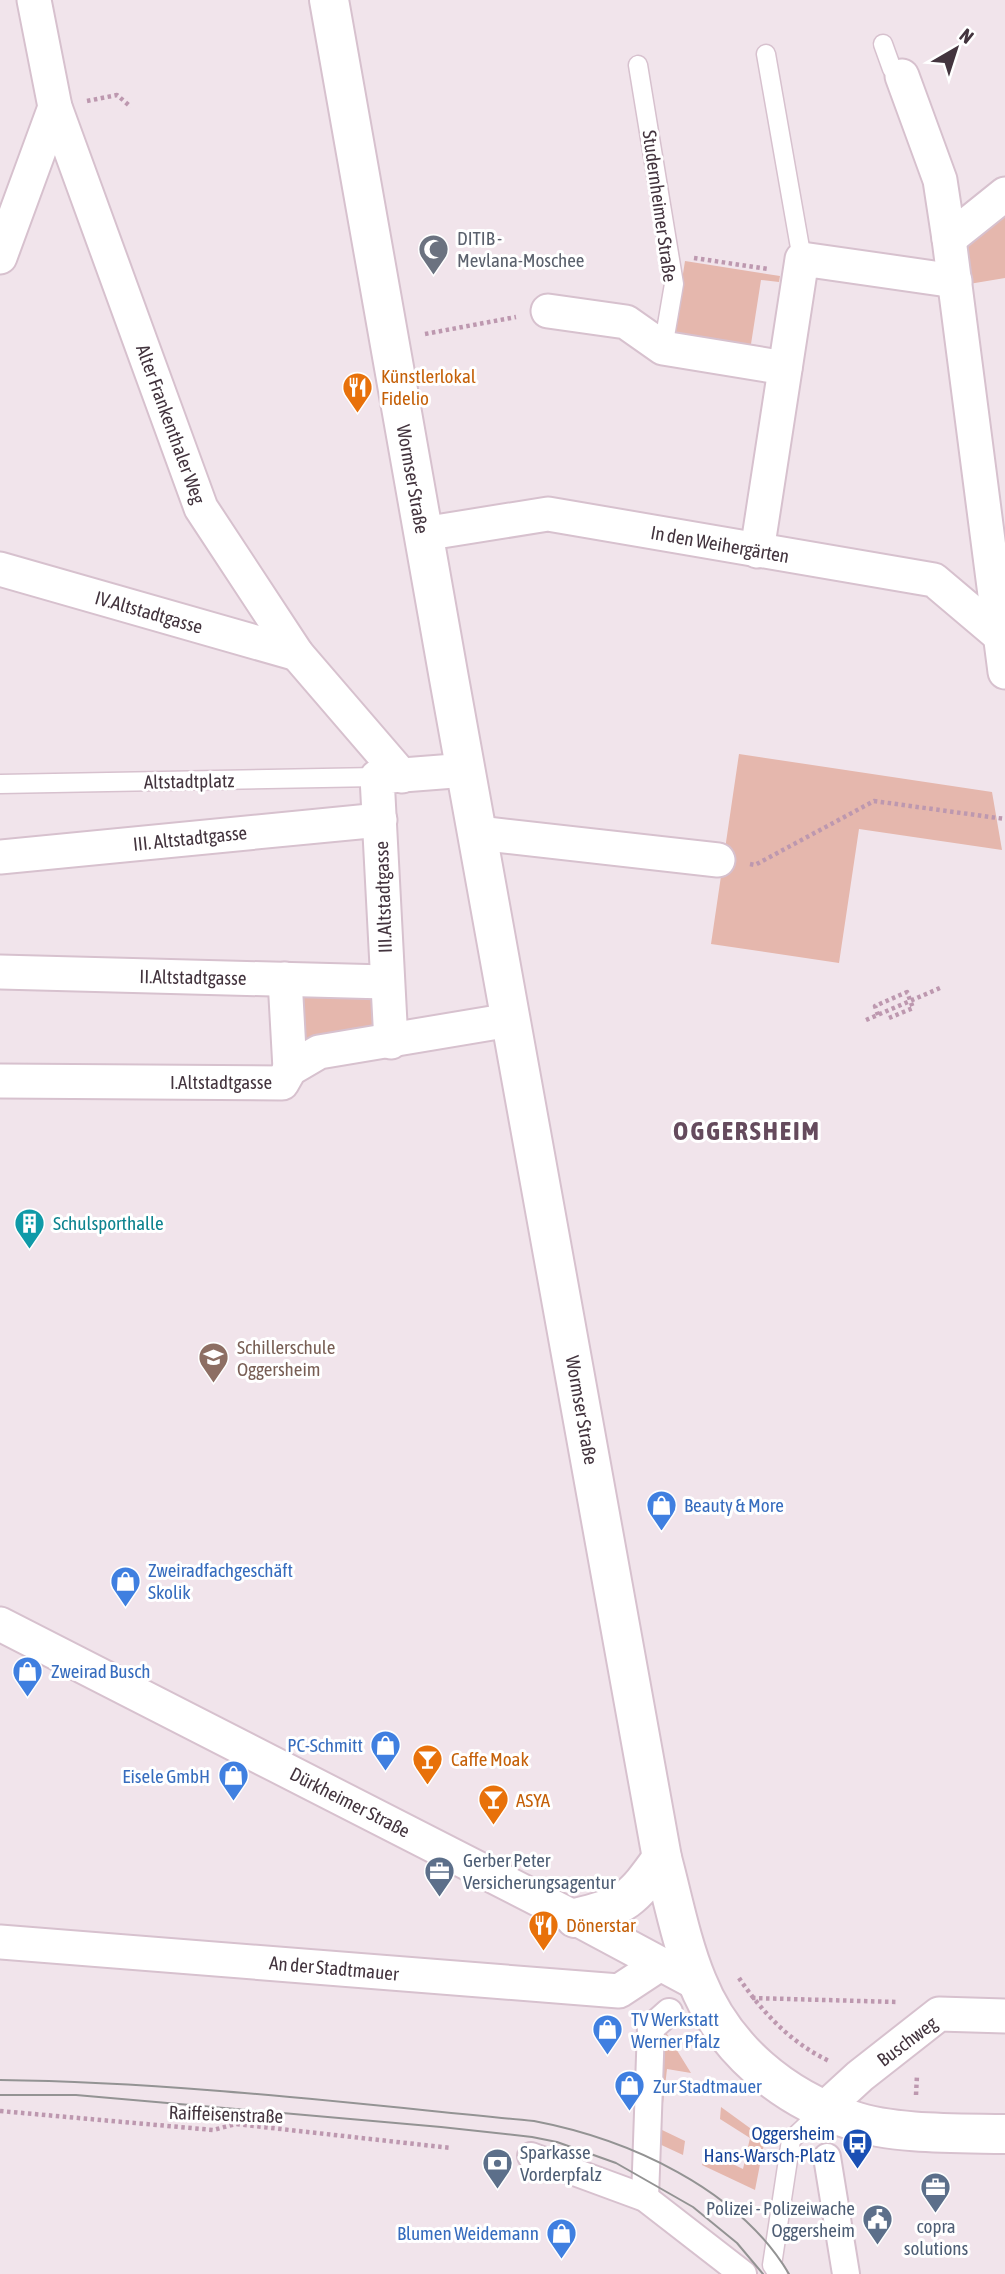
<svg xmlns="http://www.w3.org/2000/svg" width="1005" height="2274" viewBox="0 0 1005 2274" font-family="'Asap Condensed',sans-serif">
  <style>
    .green { fill: #e5b7ad }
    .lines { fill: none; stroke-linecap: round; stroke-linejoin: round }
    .service-casing { stroke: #d7c1ce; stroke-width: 21 }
    .pedestrian-casing { stroke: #d7c1ce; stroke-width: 30 }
    .minor-casing { stroke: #d7c1ce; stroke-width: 37 }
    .tertiary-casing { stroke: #d7c1ce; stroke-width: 42 }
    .path { stroke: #bd98af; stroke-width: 4.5; stroke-dasharray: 3.5 3.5; stroke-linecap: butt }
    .service { stroke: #fff; stroke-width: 18 }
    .pedestrian { stroke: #fff; stroke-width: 26 }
    .minor { stroke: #fff; stroke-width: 33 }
    .tertiary { stroke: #fff; stroke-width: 38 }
    .tram { stroke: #939393; stroke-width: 2 }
    .labels { text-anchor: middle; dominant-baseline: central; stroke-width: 6; stroke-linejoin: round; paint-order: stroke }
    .street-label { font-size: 19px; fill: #43343e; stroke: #fff }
    .worship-label { font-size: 19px; fill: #5b616d; stroke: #fff; text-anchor: start }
    .food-label { font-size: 19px; fill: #c56008; stroke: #fff; text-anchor: start }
    .culture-label { font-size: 19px; fill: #0d838f; stroke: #fff; text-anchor: start }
    .education-label { font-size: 19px; fill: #785e54; stroke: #fff; text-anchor: start }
    .shop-label { font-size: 19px; fill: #366cbe; stroke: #fff; text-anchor: start }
    .service-label { font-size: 19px; fill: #4e5e75; stroke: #fff; text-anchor: start }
    .transit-label { font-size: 19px; fill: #164399; stroke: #fff; text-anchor: end }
    .district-label { font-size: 26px; font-weight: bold; letter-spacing: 2px; fill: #654b5d; stroke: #fff }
  </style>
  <rect width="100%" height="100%" fill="#f1e4eb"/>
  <g class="green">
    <polygon points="1005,216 1005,278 969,284 967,246"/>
    <polygon points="685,261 780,276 779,282 761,280 751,344 766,347 765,353 673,337"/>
    <polygon points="739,754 992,792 1002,850 859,829 839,963 711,944"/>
    <polygon points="285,979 386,982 391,1042 290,1069"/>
    <polygon points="665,2031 691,2073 667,2069 660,2129 685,2141 683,2155 655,2142"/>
    <polygon points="721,2107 765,2139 755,2190 702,2165 708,2152 743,2169 750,2138 720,2119"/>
  </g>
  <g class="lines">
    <defs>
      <g id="service">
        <polyline points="883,44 892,69 902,76"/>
        <polyline points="766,54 802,259"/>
        <polyline points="638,65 674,284 663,348"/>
        <polyline points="0,784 377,777"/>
        <polyline points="778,2274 772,2265 791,2140 824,2109"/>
      </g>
      <g id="pedestrian">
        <polyline points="531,2156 645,2198 743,2274"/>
        <polyline points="827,2157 846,2274"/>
        <polyline points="645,2198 651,2028 669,2012"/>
      </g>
      <g id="minor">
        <polyline points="34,0 55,107 201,508 297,654 402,776"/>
        <polyline points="902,76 940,180 949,239 1005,672"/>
        <polyline points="949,239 1005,194"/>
        <polyline points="0,257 55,107"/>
        <polyline points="548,311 626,322 663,348 785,368"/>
        <polyline points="423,534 548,514 934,580 999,635"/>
        <polyline points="757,551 802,259 955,281"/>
        <polyline points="0,569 297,654"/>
        <polyline points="478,833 718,860"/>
        <polyline points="0,857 380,820"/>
        <polyline points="0,972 386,982"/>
        <polyline points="285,979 290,1069"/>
        <polyline points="391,1042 377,777 467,770"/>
        <polyline points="0,1081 282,1083 290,1069 319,1052 510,1020"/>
        <polyline points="0,1624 575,1918 698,1984"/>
        <polyline points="0,1942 619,1991 660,1964"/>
        <polyline points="824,2109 860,2076 939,2014 1005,2016"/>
      </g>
      <g id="tertiary">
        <path d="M329 0C436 620 552 1239 662 1858 673 1899 681 1942 697 1981 724 2049 783 2098 851 2120 894 2135 959 2133 1005 2134"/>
        <path d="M575 1918C625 1907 633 1899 662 1858"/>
      </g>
    </defs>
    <use href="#service" class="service-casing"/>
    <use href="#pedestrian" class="pedestrian-casing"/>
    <use href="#minor" class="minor-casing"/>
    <use href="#tertiary" class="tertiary-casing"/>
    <g class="path">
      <polyline points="87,101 117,95 131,107"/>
      <polyline points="694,258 768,269"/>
      <polyline points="425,334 516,317"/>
      <polyline points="750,864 755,865 874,801 1005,819"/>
      <polyline points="878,1015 875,1006 907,992 913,1008 889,1018"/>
      <polyline points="866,1020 940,988"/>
      <path d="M739 1978C762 2012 791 2043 829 2061"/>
      <polyline points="752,1998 897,2002"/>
      <polyline points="916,2095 917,2075"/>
      <polyline points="0,2111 213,2130 236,2124 451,2148"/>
    </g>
    <use href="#service" class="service"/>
    <use href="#pedestrian" class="pedestrian"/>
    <use href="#minor" class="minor"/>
    <use href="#tertiary" class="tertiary"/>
    <g class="tram">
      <path d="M0 2080C178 2082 356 2104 534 2121 628 2139 738 2188 789 2274"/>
      <polyline points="0,2095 76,2095 441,2127 532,2137 557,2142 616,2163 693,2207 737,2243 763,2274"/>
    </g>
  </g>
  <defs>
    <symbol id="mosque-pin" viewBox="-11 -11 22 30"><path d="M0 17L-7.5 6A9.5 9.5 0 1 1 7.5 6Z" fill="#6b7280" stroke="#fff"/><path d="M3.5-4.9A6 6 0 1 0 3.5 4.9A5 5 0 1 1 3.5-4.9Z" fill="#fff"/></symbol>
    <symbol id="restaurant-pin" viewBox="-11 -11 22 30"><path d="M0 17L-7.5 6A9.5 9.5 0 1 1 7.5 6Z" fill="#e8710a" stroke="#fff"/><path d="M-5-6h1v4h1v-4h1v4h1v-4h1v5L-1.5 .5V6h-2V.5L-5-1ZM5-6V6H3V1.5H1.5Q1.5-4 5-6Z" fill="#fff"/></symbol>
    <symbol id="building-pin" viewBox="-11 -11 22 30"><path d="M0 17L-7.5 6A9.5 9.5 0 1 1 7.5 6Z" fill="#0f9aa8" stroke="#fff"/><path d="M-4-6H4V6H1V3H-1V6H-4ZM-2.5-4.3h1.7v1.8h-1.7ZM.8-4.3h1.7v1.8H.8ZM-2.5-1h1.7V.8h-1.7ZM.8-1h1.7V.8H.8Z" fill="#fff"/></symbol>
    <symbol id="school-pin" viewBox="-11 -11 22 30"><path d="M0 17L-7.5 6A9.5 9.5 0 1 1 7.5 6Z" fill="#8d6e63" stroke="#fff"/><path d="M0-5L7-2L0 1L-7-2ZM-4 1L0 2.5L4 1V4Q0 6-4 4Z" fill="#fff"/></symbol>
    <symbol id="shop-pin" viewBox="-11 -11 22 30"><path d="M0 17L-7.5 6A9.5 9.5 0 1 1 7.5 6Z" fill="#3f7fe0" stroke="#fff"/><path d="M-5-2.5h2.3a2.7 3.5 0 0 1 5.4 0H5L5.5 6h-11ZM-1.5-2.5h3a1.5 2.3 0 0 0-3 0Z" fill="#fff"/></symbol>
    <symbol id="bar-pin" viewBox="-11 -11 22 30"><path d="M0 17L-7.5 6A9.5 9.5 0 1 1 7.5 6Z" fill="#e8710a" stroke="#fff"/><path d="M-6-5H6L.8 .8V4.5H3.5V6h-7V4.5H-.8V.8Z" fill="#fff"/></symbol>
    <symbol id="office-pin" viewBox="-11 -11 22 30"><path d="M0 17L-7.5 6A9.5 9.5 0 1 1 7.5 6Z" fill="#5c6f8a" stroke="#fff"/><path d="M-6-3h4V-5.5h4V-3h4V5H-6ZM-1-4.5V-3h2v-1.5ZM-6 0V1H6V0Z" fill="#fff"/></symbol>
    <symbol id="bus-pin" viewBox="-11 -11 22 30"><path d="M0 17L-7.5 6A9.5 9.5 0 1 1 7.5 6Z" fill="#1a4fb4" stroke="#fff"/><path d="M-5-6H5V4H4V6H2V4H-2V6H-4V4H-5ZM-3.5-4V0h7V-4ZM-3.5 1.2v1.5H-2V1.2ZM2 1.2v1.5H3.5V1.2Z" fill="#fff"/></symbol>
    <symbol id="bank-pin" viewBox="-11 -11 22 30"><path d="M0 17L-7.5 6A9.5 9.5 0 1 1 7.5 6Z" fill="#5c6f8a" stroke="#fff"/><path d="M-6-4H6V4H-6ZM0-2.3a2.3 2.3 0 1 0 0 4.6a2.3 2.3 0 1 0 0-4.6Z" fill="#fff"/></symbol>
    <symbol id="civic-pin" viewBox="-11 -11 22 30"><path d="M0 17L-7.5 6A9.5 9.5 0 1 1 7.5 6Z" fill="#5c6f8a" stroke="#fff"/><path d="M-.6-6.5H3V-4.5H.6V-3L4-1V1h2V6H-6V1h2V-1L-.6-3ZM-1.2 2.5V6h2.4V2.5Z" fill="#fff"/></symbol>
  </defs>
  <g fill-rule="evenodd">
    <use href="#mosque-pin" x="416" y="232" width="35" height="47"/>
    <use href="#restaurant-pin" x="340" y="370" width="35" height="47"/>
    <use href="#building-pin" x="12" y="1206" width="35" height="47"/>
    <use href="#school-pin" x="196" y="1340" width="35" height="47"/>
    <use href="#shop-pin" x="644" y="1488" width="35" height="47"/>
    <use href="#shop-pin" x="108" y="1564" width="35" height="47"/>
    <use href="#shop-pin" x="10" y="1654" width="35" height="47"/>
    <use href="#shop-pin" x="368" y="1728" width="35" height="47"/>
    <use href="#bar-pin" x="410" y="1742" width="35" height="47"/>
    <use href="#shop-pin" x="216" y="1758" width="35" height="47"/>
    <use href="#bar-pin" x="476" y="1782" width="35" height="47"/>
    <use href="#office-pin" x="422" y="1854" width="35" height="47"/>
    <use href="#restaurant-pin" x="526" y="1908" width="35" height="47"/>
    <use href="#shop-pin" x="590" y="2012" width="35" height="47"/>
    <use href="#shop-pin" x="612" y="2068" width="35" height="47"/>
    <use href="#bus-pin" x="840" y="2126" width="35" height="47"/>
    <use href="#bank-pin" x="480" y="2146" width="35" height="47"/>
    <use href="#office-pin" x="918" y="2170" width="35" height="47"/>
    <use href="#civic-pin" x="860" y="2202" width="35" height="47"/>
    <use href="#shop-pin" x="544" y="2216" width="35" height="47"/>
  </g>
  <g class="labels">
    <g class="street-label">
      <text transform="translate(660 206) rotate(82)">Studernheimer Straße</text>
      <text transform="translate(171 424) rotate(70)">Alter Frankenthaler Weg</text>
      <text transform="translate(413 479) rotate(80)">Wormser Straße</text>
      <text transform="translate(720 544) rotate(10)">In den Weihergärten</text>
      <text transform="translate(149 612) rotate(16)">IV.Altstadtgasse</text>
      <text transform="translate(189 781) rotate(-1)">Altstadtplatz</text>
      <text transform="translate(190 838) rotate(-6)">III. Altstadtgasse</text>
      <text transform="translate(383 897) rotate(-92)">III.Altstadtgasse</text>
      <text transform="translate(193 977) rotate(1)">II.Altstadtgasse</text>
      <text x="221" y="1082">I.Altstadtgasse</text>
      <text transform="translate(582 1410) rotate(80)">Wormser Straße</text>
      <text transform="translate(350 1802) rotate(27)">Dürkheimer Straße</text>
      <text transform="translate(334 1968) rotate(5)">An der Stadtmauer</text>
      <text transform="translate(907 2041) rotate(-37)">Buschweg</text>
      <text transform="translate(226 2114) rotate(2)">Raiffeisenstraße</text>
    </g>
    <g class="worship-label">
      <text x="457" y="238">DITIB -<tspan x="457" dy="22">Mevlana-Moschee</tspan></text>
    </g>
    <g class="food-label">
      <text x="381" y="376">Künstlerlokal<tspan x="381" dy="22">Fidelio</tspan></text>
      <text x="451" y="1759">Caffe Moak</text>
      <text x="516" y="1800">ASYA</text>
      <text x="566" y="1925">Dönerstar</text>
    </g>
    <g class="culture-label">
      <text x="53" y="1223">Schulsporthalle</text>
    </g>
    <g class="education-label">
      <text x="237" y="1347">Schillerschule<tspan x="237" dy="22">Oggersheim</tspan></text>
    </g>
    <g class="shop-label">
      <text x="684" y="1505">Beauty &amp; More</text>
      <text x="148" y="1570">Zweiradfachgeschäft<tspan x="148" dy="22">Skolik</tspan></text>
      <text x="51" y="1671">Zweirad Busch</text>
      <text x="363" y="1745" text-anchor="end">PC-Schmitt</text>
      <text x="210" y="1776" text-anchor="end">Eisele GmbH</text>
      <text x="631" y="2019">TV Werkstatt<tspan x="631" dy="22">Werner Pfalz</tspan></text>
      <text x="653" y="2086">Zur Stadtmauer</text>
      <text x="539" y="2233" text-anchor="end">Blumen Weidemann</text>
    </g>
    <g class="service-label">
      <text x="463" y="1860">Gerber Peter<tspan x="463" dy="22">Versicherungsagentur</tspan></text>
      <text x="520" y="2152">Sparkasse<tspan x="520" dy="22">Vorderpfalz</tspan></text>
      <text x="855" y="2208" text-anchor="end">Polizei - Polizeiwache<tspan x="855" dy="22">Oggersheim</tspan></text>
      <text x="936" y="2226" text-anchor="middle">copra<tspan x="936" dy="22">solutions</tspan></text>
    </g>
    <g class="transit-label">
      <text x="835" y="2133">Oggersheim<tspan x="835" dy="22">Hans-Warsch-Platz</tspan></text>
    </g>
    <g class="district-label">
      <text x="747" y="1131">OGGERSHEIM</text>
    </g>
  </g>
  <g transform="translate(956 49) rotate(39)" stroke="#ffffff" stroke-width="5" paint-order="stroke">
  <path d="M0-5L12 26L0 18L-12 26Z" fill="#43343e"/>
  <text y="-10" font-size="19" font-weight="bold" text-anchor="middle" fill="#43343e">N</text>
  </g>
</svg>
